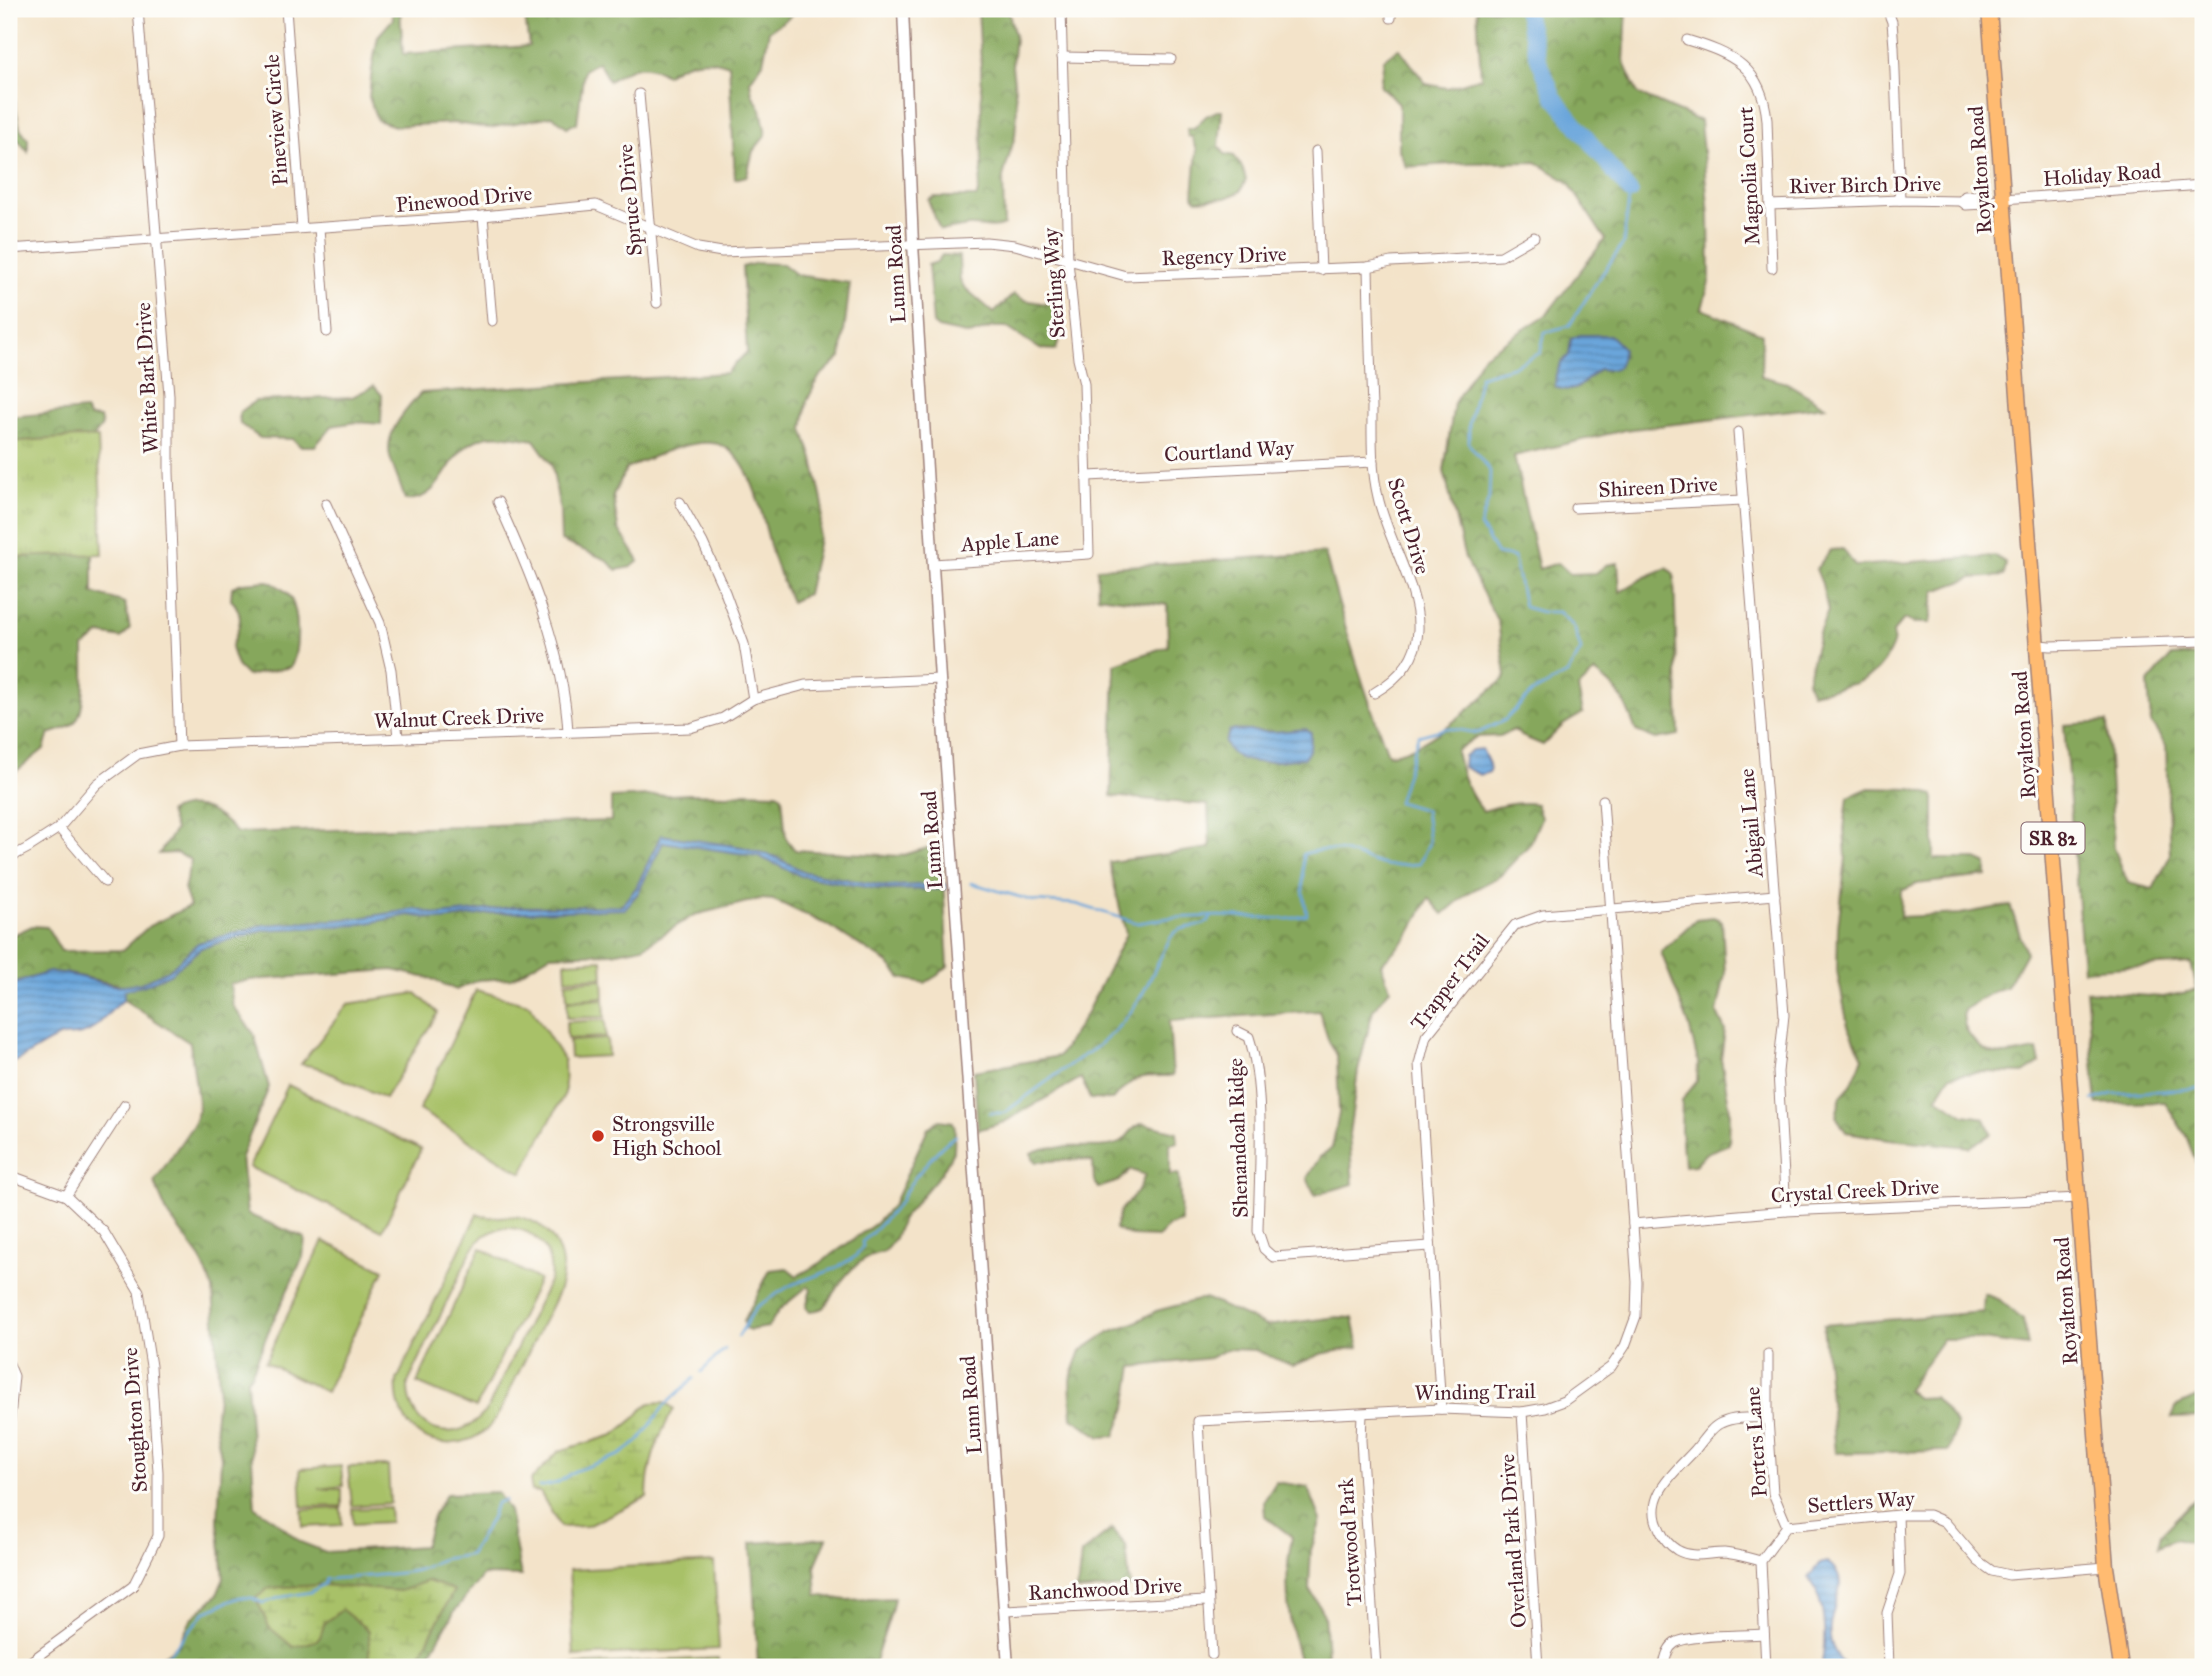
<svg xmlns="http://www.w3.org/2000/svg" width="2212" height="1676" viewBox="0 0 2212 1676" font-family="'IM FELL Great Primer',serif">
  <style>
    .grass { fill: #a8c167; stroke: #797049; stroke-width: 2; fill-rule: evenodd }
    .forest { fill: url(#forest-crowns); stroke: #686344; stroke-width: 2 }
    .wetland { fill: url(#wetland-marsh); stroke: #797049; stroke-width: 2 }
    .park { fill: url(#park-tufts); stroke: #797049; stroke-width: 2 }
    .water { fill: url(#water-rules); stroke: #5a6283; stroke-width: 2 }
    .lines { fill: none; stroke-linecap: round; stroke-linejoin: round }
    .stream { stroke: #6aa6db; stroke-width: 2.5 }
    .river { stroke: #6aa6db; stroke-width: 16 }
    .minor-casing { stroke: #9e817a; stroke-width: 11 }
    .tertiary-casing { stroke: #9e817a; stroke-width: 13 }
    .primary-casing { stroke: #9e817a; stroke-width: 17 }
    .minor { stroke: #fff; stroke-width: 9 }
    .tertiary { stroke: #fff; stroke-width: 10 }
    .primary { stroke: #ffbb71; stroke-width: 14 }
    .poi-dot { fill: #c8321e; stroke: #fdfcf7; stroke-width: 2.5 }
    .labels { text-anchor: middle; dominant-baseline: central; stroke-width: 6; stroke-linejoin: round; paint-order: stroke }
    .shield { fill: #fdfcf7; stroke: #806168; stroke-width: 2 }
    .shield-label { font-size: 19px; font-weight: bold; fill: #4a1f2b }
    .street-label { font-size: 21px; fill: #4a1f2b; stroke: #fdfcf7 }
    .poi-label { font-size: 21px; fill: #4a1f2b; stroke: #fdfcf7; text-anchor: start }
  </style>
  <defs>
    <pattern id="forest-crowns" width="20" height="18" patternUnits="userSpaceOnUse" patternTransform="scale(1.75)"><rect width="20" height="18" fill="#86a75c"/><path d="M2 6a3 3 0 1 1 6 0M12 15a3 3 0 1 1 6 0" fill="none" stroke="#70874c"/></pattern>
    <pattern id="wetland-marsh" width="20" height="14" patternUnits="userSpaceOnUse" patternTransform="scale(1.75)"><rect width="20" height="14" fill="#a8c167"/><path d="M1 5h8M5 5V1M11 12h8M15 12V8" fill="none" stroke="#92a55a"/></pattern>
    <pattern id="park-tufts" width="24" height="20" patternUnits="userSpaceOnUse" patternTransform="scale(1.75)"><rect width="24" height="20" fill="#a8c167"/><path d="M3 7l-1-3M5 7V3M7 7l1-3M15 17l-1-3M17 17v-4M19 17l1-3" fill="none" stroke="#92a55a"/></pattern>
    <pattern id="water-rules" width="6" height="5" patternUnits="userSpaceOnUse" patternTransform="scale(1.75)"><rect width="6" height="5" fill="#6aa6db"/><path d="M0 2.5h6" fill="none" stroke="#5987b2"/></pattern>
  </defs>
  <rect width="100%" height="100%" fill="#fdfcf7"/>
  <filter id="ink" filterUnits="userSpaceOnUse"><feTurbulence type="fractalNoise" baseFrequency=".0143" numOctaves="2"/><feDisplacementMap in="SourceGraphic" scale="14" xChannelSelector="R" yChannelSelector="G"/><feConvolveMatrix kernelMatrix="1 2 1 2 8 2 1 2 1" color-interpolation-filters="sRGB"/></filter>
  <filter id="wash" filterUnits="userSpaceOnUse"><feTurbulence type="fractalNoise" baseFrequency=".00686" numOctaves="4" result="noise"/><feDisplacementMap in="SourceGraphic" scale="28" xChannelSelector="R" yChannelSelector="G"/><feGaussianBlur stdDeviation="1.57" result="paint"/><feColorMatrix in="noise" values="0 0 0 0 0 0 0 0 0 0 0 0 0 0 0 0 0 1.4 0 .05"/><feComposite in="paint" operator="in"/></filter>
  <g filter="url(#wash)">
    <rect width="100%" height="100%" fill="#f3e3c9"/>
    <g class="grass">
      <polygon points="602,960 603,977 566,979 565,962"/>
      <polygon points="603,979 604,997 567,1000 566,982"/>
      <polygon points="476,990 529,1004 564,1061 565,1093 522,1173 419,1110"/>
      <polygon points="416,993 438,1013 385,1098 316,1067 301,1064 348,1004"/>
      <polygon points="604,999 605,1017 567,1018 567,1001"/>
      <polygon points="605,1020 606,1037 567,1039 566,1022"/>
      <polygon points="607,1039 608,1056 570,1058 569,1041"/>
      <polygon points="288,1085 421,1149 382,1231 249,1167"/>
      <path d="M477 1214C493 1221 503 1214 520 1217 555 1225 570 1261 558 1292 543 1323 528 1353 513 1384 505 1399 499 1418 486 1430 468 1445 441 1448 421 1436 402 1423 395 1402 397 1380ZM500 1228C532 1226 554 1246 550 1279L488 1408C460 1449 406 1434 408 1383L471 1251 483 1236Z"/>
      <polygon points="323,1241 384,1270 326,1392 265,1362"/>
      <polygon points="481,1248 539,1280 476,1408 417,1383"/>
      <polygon points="341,1466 343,1486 319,1489 342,1489 342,1506 302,1507 300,1469"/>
      <polygon points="388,1466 390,1503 352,1506 348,1467"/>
      <polygon points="389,1507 390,1522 353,1524 352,1509"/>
      <polygon points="341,1508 342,1525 303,1527 302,1510"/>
      <polygon points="714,1562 719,1649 574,1656 569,1570"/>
      <polygon points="718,1658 719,1667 571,1667 571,1665"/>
    </g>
    <g class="forest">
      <path d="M392 9H400L403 54 529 46 524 9H794L790 17 769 31 763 62 750 81 752 94 761 109 766 135 753 151 747 176 735 179 729 65C706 56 685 60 666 75 644 60 630 67 609 81L598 62 584 70 577 123 567 127 552 116 489 128 455 123 395 126 377 120 369 97 372 69 378 36 393 19Z"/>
      <path d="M978 9H1008L1015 37 1012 66 1017 107 1015 136 1003 177 1004 225C992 231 981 225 969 226 958 227 950 231 940 230L928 200 934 197H977L982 170 981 65Z"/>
      <path d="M1477 9H1627L1624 63 1638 94 1700 121 1709 215 1710 278 1702 309 1762 334 1761 376 1787 383 1825 406 1625 430 1514 456 1539 569 1558 563 1570 574 1596 573 1606 565 1618 563 1620 592 1645 577 1667 568 1674 574 1679 735 1656 739 1636 731C1625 701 1621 691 1595 672L1578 688 1583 713 1563 725 1543 745 1521 736 1514 730 1500 736 1476 737 1456 751C1461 774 1467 792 1483 811 1501 805 1518 801 1536 804L1541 818 1530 844 1500 876 1468 893 1443 914 1429 898 1407 938 1381 964 1390 989 1373 1010 1358 1071 1349 1134 1353 1184 1315 1195 1307 1178 1320 1157 1332 1148 1339 1113 1337 1055 1329 1042 1319 1011 1169 1021 1173 1076C1137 1076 1137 1074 1112 1100L1090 1099 1081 1078 1004 1122 978 1130 974 1071 1059 1056 1085 1016 1126 934 1109 862 1210 848 1208 805 1111 796 1115 664 1168 646 1167 605 1098 596 1097 568 1325 553C1343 622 1363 688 1388 754 1423 754 1478 701 1504 679L1506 675 1498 622 1465 559 1444 471 1454 403 1483 356 1546 315 1605 239 1568 182 1536 162 1468 163 1406 167 1399 150V103L1380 86 1384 59 1399 48 1426 84 1447 88 1481 78Z"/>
      <polygon points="9,76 20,128 28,139 28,152 9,129"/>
      <polygon points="1217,111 1222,111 1219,147 1225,154 1234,156 1242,167 1246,180 1240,192 1225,198 1197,200 1193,196 1197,150 1192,137 1188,136 1187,128 1194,128 1206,116"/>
      <polygon points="942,255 959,256 960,280 964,287 994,313 1014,294 1024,300 1059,306 1062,330 1056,350 1040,349 1006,327 993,327 970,335 938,328 933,324 928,265 937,262"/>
      <path d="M757 263 783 264 797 275 850 283 841 357 819 377 807 401 803 429 813 459 823 505 818 544 807 594 791 602C785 587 778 572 773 557 764 526 755 462 723 446 698 434 649 458 626 469L613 496 618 528 639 561 631 567 617 570 605 559 561 541 560 511 552 465 534 440C518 437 494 432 479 439 443 453 446 501 405 500 401 485 394 471 390 457 384 432 406 410 421 393L726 373 747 352 742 267Z"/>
      <polygon points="374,386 382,395 381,424 356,422 332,426 315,446 300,446 293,439 260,438 240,424 239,413 255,401 352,397"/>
      <polygon points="85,410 89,417 100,418 102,426 93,438 9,442 9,417"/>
      <path d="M1843 549 1855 566 1995 556 2006 563 2004 576 1972 578 1935 591 1930 623H1914L1904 619 1893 632C1895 641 1893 645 1889 653 1873 686 1844 686 1812 693L1807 681 1819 633 1828 611 1822 584 1816 569 1831 550Z"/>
      <path d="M93 554V593L125 603 130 629 121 638 100 634 84 647C84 665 87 711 74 723 68 729 57 731 49 734L44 749 9 777V557Z"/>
      <path d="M268 581C276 585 285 589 290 597 300 614 299 650 291 667L247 676 237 666 231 648C238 627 247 618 231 599L232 587 242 583Z"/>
      <polygon points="2203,655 2203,1180 2186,1136 2165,1102 2097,1104 2086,991 2163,997 2197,990 2191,963 2083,970 2064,725 2107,722 2114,848 2128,883 2153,889 2170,856 2166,746 2151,723 2148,683 2171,656"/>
      <path d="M1869 788 1912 789 1934 795V859H1976L1987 864V876L1917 884 1901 891 1900 917 1960 914 2010 905 2026 953 2007 987 1996 990 1964 1010C1960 1032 1980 1054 2003 1055 2014 1055 2027 1051 2037 1050L2040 1063 2024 1073 1980 1072 1950 1076 1937 1097 1964 1115 1985 1118 1991 1134 1970 1147 1889 1139 1846 1132 1836 1116 1841 1096 1851 1085 1863 1058 1848 1026 1837 971 1838 927 1846 857 1844 829 1848 797Z"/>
      <path d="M746 792 777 793 782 796 786 838 795 850 900 856 941 844 948 966 938 975 925 983 901 978 888 963 827 925 785 905 773 900 760 899 694 915 643 947 612 953 550 955 512 978 478 980 456 990 432 979 393 970 250 980 230 984 233 1006 254 1034 269 1087 241 1157 247 1214 305 1238 303 1257 269 1330 251 1375 247 1379 255 1507 275 1520 300 1542 326 1552 424 1546 434 1514 446 1494 497 1492 509 1511 521 1576 483 1575 454 1612 423 1667H148L179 1644 191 1619 217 1595 224 1578 218 1522 221 1457 215 1423 219 1387 213 1289 201 1259 167 1213 154 1182 193 1125 199 1109 190 1043 124 1000V986L64 973 21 980 9 985V937L32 926 47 927 61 951 123 950 149 926 190 906 184 889 191 860 176 853 159 854 175 830 169 812C198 798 217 812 237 833L611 821V798L689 794 728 795Z"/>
      <polygon points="1713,917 1722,921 1725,974 1717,1013 1725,1030 1721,1059 1730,1110 1729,1144 1706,1153 1695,1165 1684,1166 1681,1130 1682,1100 1697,1081 1698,1062 1689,1025 1661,952 1696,919"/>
      <path d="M939 1120 953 1122 955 1129 954 1150 942 1172 902 1219 895 1238 884 1252C856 1255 837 1286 824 1308L810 1312 806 1307 811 1289 808 1286 779 1310 768 1327 750 1330 745 1328 744 1321 770 1270 787 1268 797 1276 819 1264 876 1223 893 1205 928 1128Z"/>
      <path d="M1142 1123 1177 1132 1178 1142 1170 1144V1175L1179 1174 1181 1222 1168 1226 1159 1237 1131 1236 1115 1229 1120 1211 1138 1191 1145 1175 1131 1170 1119 1181 1098 1188 1094 1182 1093 1162 1080 1159 1035 1162 1031 1153C1056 1140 1103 1153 1121 1142 1129 1136 1129 1130 1142 1123Z"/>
      <polygon points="1984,1294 2000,1300 2023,1320 2028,1346 1974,1339 1943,1339 1907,1390 1917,1398 1934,1397 1957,1425 1948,1451 1835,1453 1823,1325 1983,1312"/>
      <polygon points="1205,1298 1266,1326 1337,1317 1353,1318 1359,1347 1321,1354 1293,1366 1255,1350 1227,1349 1210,1358 1133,1367 1126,1408 1115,1436 1101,1437 1072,1418 1070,1380 1081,1351 1109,1332 1134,1323 1156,1311"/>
      <polygon points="2203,1394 2203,1417 2172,1418 2175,1407"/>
      <path d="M1276 1482 1308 1487 1321 1520 1311 1550 1309 1588 1324 1615 1328 1667H1301C1288 1626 1283 1580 1292 1537L1265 1516 1264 1501Z"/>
      <polygon points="2203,1491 2203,1547 2175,1539 2158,1546 2161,1534"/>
      <polygon points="1112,1529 1126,1546 1130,1587 1077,1591 1081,1554"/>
      <path d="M827 1538 815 1566 817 1595 846 1600 894 1598C890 1623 879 1643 874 1667H758L751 1543Z"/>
    </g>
    <g class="wetland">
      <path d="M665 1402 674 1409C658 1436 647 1466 647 1497L587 1526 560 1527 540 1492 532 1491 530 1481 559 1451 614 1435 636 1417 644 1407 650 1403Z"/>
      <polygon points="427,1581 454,1590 414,1667 369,1667 369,1631 342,1610 325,1622 320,1637 315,1641 293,1647 269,1627 256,1598 269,1588 321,1585 400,1591"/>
    </g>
    <polygon class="park" points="79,437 98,438 103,554 9,557 9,442"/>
    <g class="water">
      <path d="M1580 335H1610L1623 348C1621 366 1619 372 1599 369 1584 380 1576 398 1555 386L1556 374 1561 363 1569 355 1571 339Z"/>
      <path d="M1306 729 1311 733C1311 743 1311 750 1304 758 1279 760 1235 772 1225 742L1230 730 1273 732Z"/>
      <polygon points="1482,749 1489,764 1490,772 1480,775 1463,767 1464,756 1472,750"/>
      <path d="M661 835 742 847 773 856 805 872 885 886 947 884V889L885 890 854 885 801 876 758 856 663 842 638 893 625 909 493 913 443 920 409 915 357 925 264 930 201 948 170 974 145 985 124 990V1000C111 1008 104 1021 91 1030 83 1036 73 1035 64 1036 51 1037 25 1059 9 1064V985L49 972 64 973 117 986 141 983 170 969 198 943 264 925 360 918 415 909 440 915 513 907 621 906 636 888Z"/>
      <path d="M1827 1562C1853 1578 1832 1603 1830 1627 1828 1642 1837 1657 1846 1667H1821C1827 1638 1826 1603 1809 1577L1819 1564Z"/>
    </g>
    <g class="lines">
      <g class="stream">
        <path d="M971 883 1034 901 1076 904 1138 923 1168 918 1219 916 1288 919 1307 915 1303 889V854C1339 843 1352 857 1385 865 1395 867 1409 864 1419 864L1429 843 1425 810 1398 802 1418 736 1447 728 1478 733 1505 720 1532 693 1567 674 1581 650 1574 627 1559 612H1542L1524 607 1514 557 1497 554 1480 526 1489 498 1490 471 1469 444V424L1480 376 1512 367 1540 353 1545 332 1569 326 1596 283 1623 244 1630 192"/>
        <polyline points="2093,1100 2112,1094 2203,1088"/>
        <path d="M990 1113H1004L1079 1058C1105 1045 1130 1017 1144 991 1153 974 1161 955 1171 937 1182 921 1202 933 1212 916"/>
        <path d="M738 1337 756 1307 791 1285 834 1269 855 1257 863 1246 862 1242C876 1230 888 1216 900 1202 903 1199 902 1196 905 1192 912 1180 944 1140 956 1136"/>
        <polyline points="701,1372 725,1349"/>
        <polyline points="539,1487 557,1483 575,1471 620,1455 639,1441 664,1406 694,1378"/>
        <path d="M150 1667 168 1655 206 1611 240 1597 252 1598 263 1603 282 1597 311 1592 324 1584 326 1579C355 1577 384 1576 413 1571 423 1570 433 1562 443 1559 452 1557 462 1557 470 1554L491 1519 496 1503 505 1500"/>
      </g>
      <polyline class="river" points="1525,9 1538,58 1554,97 1630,192"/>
    </g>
  </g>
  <g filter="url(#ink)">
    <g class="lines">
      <defs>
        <g id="minor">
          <polyline points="138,9 169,395 169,472 179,746"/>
          <polyline points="286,9 302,228"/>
          <polyline points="1391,9 1391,18"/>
          <polyline points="1887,9 1892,22 1894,47 1900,200"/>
          <path d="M1687 40C1733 54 1762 67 1767 120L1772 268"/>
          <polyline points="1062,57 1171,59"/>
          <polyline points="639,94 657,303"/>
          <polyline points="1316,151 1321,270"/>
          <polyline points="1988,200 1985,204 1966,205 1961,201 1965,196 1985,195 1988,200 2003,199 2203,185"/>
          <polyline points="1770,205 1900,200 1961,201"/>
          <polyline points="483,216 492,321"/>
          <polyline points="319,228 327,332"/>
          <polyline points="9,249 483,216 596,205 698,248 722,252 986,242 1015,245 1126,276 1368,267 1391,262 1501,256 1534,237"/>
          <path d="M1368 267C1369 314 1370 360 1372 407 1372 437 1371 468 1378 497 1387 539 1420 589 1418 630 1417 659 1398 679 1374 693"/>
          <polyline points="1738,432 1784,1015 1778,1072 1786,1211"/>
          <polyline points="1088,476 1373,462"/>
          <path d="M498 502C531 574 563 650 568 731"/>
          <polyline points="680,502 703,543 725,592 744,644 753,699"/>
          <polyline points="326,504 380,623 391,670 398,737"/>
          <polyline points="1575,508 1743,500"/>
          <polyline points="933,564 1089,554 1084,384 1078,359 1068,261 1061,9"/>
          <polyline points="2038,645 2051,646 2203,641"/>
          <polyline points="59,828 105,882"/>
          <polyline points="9,858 28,848 59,828 97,784 138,754 179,746 690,728 723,718 753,699 805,685 940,679"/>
          <path d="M1237 1031 1249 1037C1266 1090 1259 1175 1258 1231L1264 1249 1273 1257 1430 1246"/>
          <polyline points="9,1175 66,1196 104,1232 139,1291 151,1366 158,1472 158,1536 133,1586 23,1667"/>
          <polyline points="66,1196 125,1105"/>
          <polyline points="1633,1224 1786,1211 2080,1198"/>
          <polyline points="1768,1354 1768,1418 1773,1493 1787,1526"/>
          <polyline points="9,1364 14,1376 9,1428"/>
          <polyline points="1441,1409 1419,1064 1426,1036 1515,925 1543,915 1775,895"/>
          <polyline points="1522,1412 1538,1667"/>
          <polyline points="1362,1414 1361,1440 1376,1667"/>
          <path d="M1761 1561C1749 1558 1736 1554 1724 1553 1707 1553 1693 1559 1677 1550 1669 1545 1664 1539 1660 1530 1642 1497 1675 1472 1695 1450 1702 1442 1711 1427 1721 1423 1735 1416 1753 1418 1768 1418"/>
          <polyline points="1005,1611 1207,1601"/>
          <polyline points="1212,1655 1198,1421 1441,1409 1522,1412 1545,1408 1564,1401 1611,1367 1625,1346 1636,1316 1637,1282 1603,800"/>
          <polyline points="9,1662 15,1667"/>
          <path d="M1664 1667C1665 1658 1667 1648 1675 1643 1689 1634 1745 1636 1764 1634"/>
          <polyline points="1766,1667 1761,1561 1787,1526 1898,1515 1929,1515 1945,1522 1978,1561 1992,1571 2009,1575 2106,1567"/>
          <polyline points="1889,1667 1887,1613 1900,1574 1898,1515"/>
        </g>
        <polyline id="tertiary" points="903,9 913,244 940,679 1008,1667"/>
        <polyline id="primary" points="1989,9 2106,1567 2121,1667"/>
      </defs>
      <use href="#minor" class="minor-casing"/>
      <use href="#tertiary" class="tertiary-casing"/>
      <use href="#primary" class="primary-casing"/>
      <use href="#minor" class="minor"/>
      <use href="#tertiary" class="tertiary"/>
      <use href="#primary" class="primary"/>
    </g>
  </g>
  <circle class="poi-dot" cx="598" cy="1136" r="7"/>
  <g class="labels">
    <rect class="shield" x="2021.5" y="822.5" width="63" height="31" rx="5"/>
    <g class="shield-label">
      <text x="2053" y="838">SR 82</text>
    </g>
    <g class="street-label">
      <text transform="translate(276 120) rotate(-94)">Pineview Circle</text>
      <text transform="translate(1980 170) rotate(-94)">Royalton Road</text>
      <text transform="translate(2102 175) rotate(-4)">Holiday Road</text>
      <text transform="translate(1749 176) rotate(-93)">Magnolia Court</text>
      <text transform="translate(1865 185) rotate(-1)">River Birch Drive</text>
      <text transform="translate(464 199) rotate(-5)">Pinewood Drive</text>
      <text transform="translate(630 200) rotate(-95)">Spruce Drive</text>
      <text transform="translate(1224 256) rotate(-2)">Regency Drive</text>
      <text transform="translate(896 274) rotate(-93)">Lunn Road</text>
      <text transform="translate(1054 283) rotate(-94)">Sterling Way</text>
      <text transform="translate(147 378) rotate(-93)">White Bark Drive</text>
      <text transform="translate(1229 451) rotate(-3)">Courtland Way</text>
      <text transform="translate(1658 487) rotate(-3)">Shireen Drive</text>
      <text transform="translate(1409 526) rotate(73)">Scott Drive</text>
      <text transform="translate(1010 541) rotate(-4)">Apple Lane</text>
      <text transform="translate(459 718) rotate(-2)">Walnut Creek Drive</text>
      <text transform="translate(2024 735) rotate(-94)">Royalton Road</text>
      <text transform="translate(1751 823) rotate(-95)">Abigail Lane</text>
      <text transform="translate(932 840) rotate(-94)">Lunn Road</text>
      <text transform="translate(1450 982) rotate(-53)">Trapper Trail</text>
      <text transform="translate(1238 1138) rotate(-92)">Shenandoah Ridge</text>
      <text transform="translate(1855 1191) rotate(-3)">Crystal Creek Drive</text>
      <text transform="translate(2066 1301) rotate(-94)">Royalton Road</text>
      <text transform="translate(1475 1392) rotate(-1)">Winding Trail</text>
      <text transform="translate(971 1405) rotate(-94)">Lunn Road</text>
      <text transform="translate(135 1420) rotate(-94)">Stoughton Drive</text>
      <text transform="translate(1756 1442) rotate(-94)">Porters Lane</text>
      <text transform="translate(1861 1502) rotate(-4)">Settlers Way</text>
      <text transform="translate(1513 1541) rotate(-94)">Overland Park Drive</text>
      <text transform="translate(1350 1542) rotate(-94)">Trotwood Park</text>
      <text transform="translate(1105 1589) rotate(-3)">Ranchwood Drive</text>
    </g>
    <g class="poi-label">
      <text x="612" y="1124">Strongsville<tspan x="612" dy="24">High School</tspan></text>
    </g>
  </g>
  <rect width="2212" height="1676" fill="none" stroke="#fdfcf7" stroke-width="35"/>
</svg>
